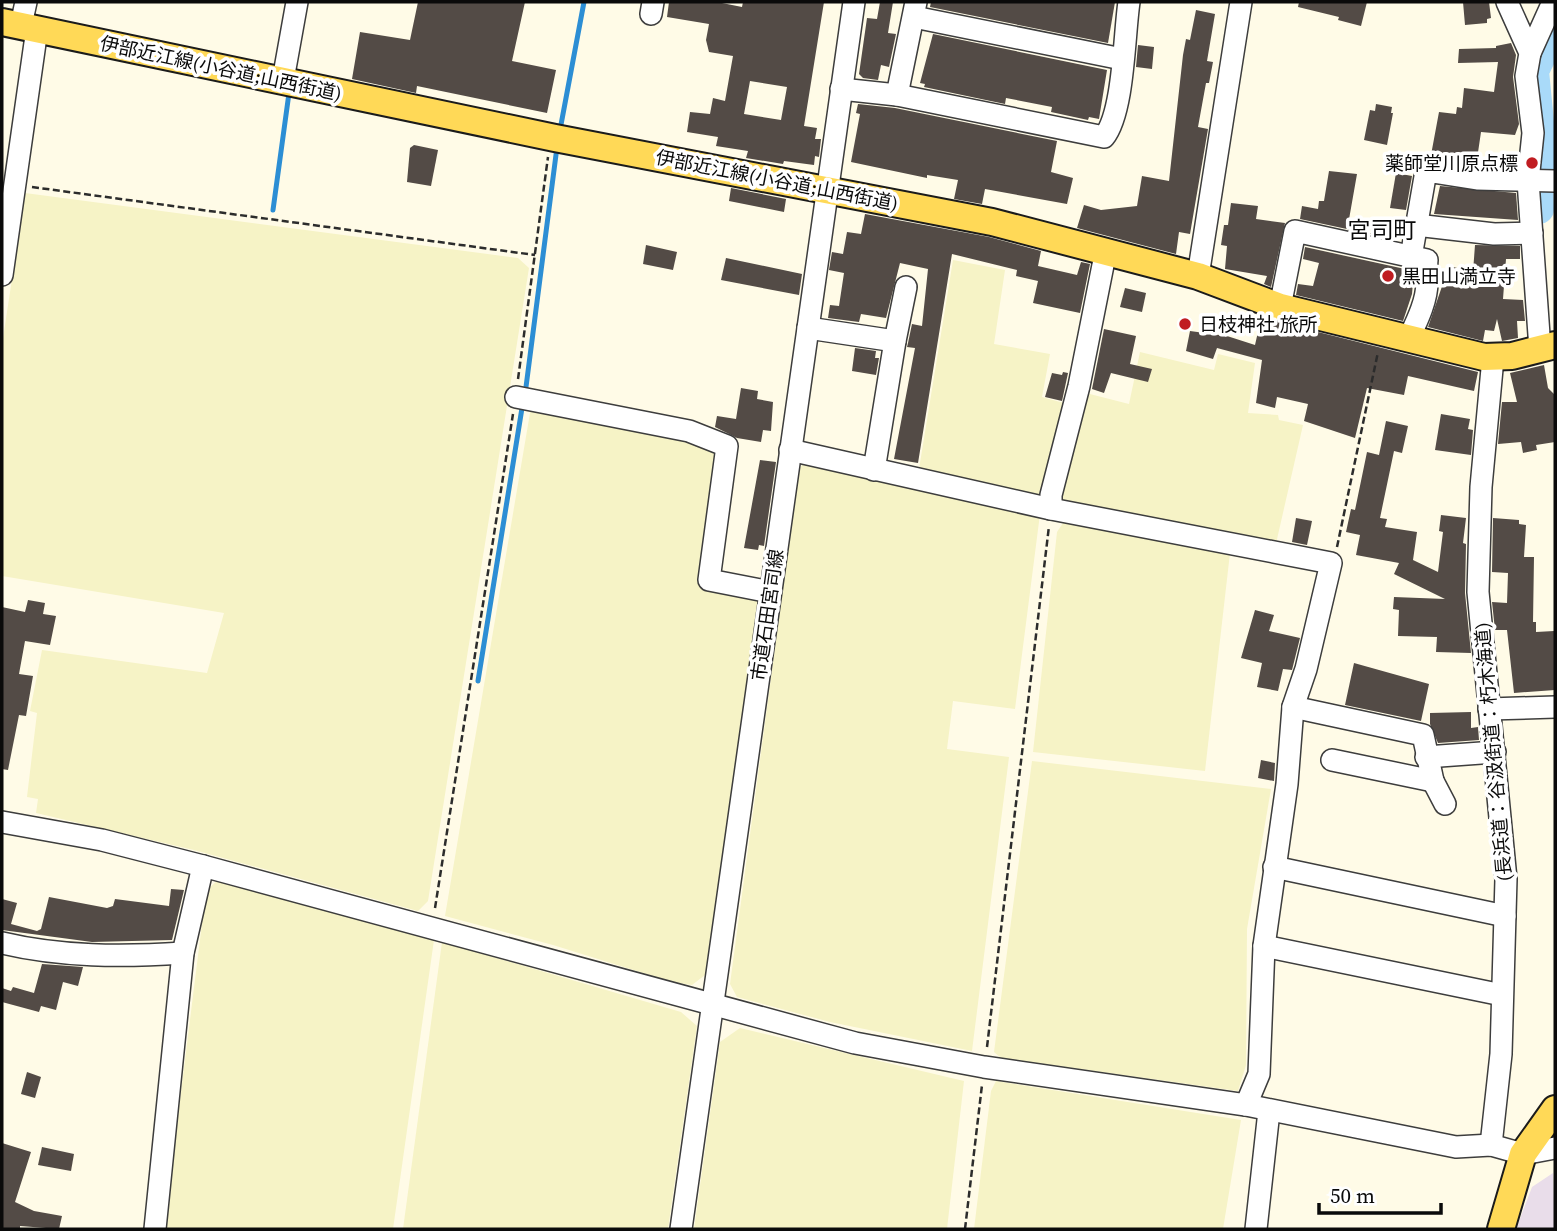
<svg xmlns="http://www.w3.org/2000/svg" width="1557" height="1231" viewBox="0 0 1557 1231" font-family="'Source Serif 4','Noto Sans JP',serif">
  <style>
    .industrial { fill: #e9ddea }
    .farmland { fill: #f6f3c6 }
    .lines { fill: none; stroke-linecap: round; stroke-linejoin: round }
    .stream { stroke: #2c8ed4; stroke-width: 5 }
    .river { stroke: #a9daf9; stroke-width: 30 }
    .building { fill: #534b46; fill-rule: evenodd }
    .minor-casing { stroke: #3d3d3d; stroke-width: 24 }
    .major-casing { stroke: #1b1b1b; stroke-width: 30 }
    .path { stroke: #2c2c2c; stroke-width: 2.5; stroke-dasharray: 7 3.5; stroke-linecap: butt }
    .minor { stroke: #fff; stroke-width: 21 }
    .major { stroke: #ffd957; stroke-width: 26 }
    .poi-dot { fill: #c01c21; stroke: #fff; stroke-width: 2.5 }
    .labels { text-anchor: middle; dominant-baseline: central; stroke-width: 7; stroke-linejoin: round; paint-order: stroke }
    .street-label { font-size: 19px; fill: #0a0a0a; stroke: #fff }
    .poi-label { font-size: 19px; fill: #0a0a0a; stroke: #fff; text-anchor: start }
    .quarter-label { font-size: 23px; fill: #0a0a0a; stroke: #fff }
  </style>
  <rect width="100%" height="100%" fill="#fffbe7"/>
  <polygon class="industrial" points="1553,1173 1555,1229 1516,1229 1532,1187"/>
  <g class="farmland">
    <polygon points="25,193 518,258 529,268 428,901 418,911 194,850 36,813 38,799 27,797 37,713 30,711 42,650 207,673 224,613 2,576 2,345"/>
    <polygon points="953,260 1005,270 994,344 1050,354 1042,397 1071,405 1043,501 918,475"/>
    <polygon points="1140,352 1214,370 1218,354 1255,363 1248,413 1278,415 1279,420 1303,425 1275,548 1059,506 1082,392 1129,404"/>
    <polygon points="531,407 690,438 720,456 702,586 754,595 760,603 705,975 692,985 672,982 553,945 445,916"/>
    <polygon points="804,463 1040,514 1015,709 953,701 947,749 1009,757 972,1051 830,1022 737,997 730,984 799,469"/>
    <polygon points="1065,520 1230,553 1205,771 1033,752 1057,532"/>
    <polygon points="1032,761 1271,789 1247,929 1246,1065 1238,1091 1001,1058 994,1052"/>
    <polygon points="219,879 434,940 393,1229 164,1229 206,891"/>
    <polygon points="442,942 681,1012 697,1026 668,1229 403,1229"/>
    <polygon points="740,1028 964,1081 947,1229 694,1229 720,1042"/>
    <polygon points="996,1081 1241,1120 1223,1229 974,1229 991,1091"/>
  </g>
  <g class="lines">
    <g class="stream">
      <polyline points="560,130 584,2"/>
      <polyline points="273,210 289,93"/>
      <polyline points="526,387 557,147"/>
      <polyline points="478,681 522,408"/>
    </g>
    <polyline class="river" points="1539,209 1538,172 1543,163 1534,71 1555,27"/>
  </g>
  <g class="building">
    <polygon points="418,2 525,2 512,61 556,70 547,113 417,86 416,93 352,79 360,32 410,40"/>
    <path d="M669 2H717L742 7 743 2H824L804 126 817 128 815 139H821L819 157 815 156 814 165 784 161 783 164 746 158 748 151 716 146 718 137 687 132 690 112 710 114 713 98 725 101 733 56 709 52 706 40 709 24 667 17ZM750 81 787 87 781 120 744 114Z"/>
    <polygon points="880,2 893,2 888,33 896,34 889,67 881,65 878,80 863,78 859,74 867,18 877,19"/>
    <polygon points="931,2 1115,2 1108,43 930,7"/>
    <polygon points="1299,2 1367,2 1361,26 1338,20 1339,17 1298,7"/>
    <polygon points="1463,2 1489,2 1491,18 1487,19 1487,23 1465,25"/>
    <polygon points="1196,10 1215,14 1207,61 1213,62 1209,83 1206,83 1198,127 1208,129 1190,234 1179,232 1176,254 1077,228 1084,205 1101,210 1137,206 1142,176 1169,181 1183,55 1186,39 1190,40"/>
    <polygon points="933,34 1107,70 1099,119 1089,117 1088,120 1051,112 1052,107 1006,98 1005,104 924,87 925,84 920,83"/>
    <polygon points="1511,43 1516,55 1513,77 1519,124 1515,135 1481,132 1476,166 1431,155 1439,112 1456,114 1457,107 1462,108 1464,88 1494,92 1498,62 1458,63 1459,49 1496,48 1496,46"/>
    <polygon points="1138,45 1154,47 1152,69 1136,67"/>
    <polygon points="858,104 895,108 1057,141 1051,172 1073,178 1067,204 985,189 982,204 954,199 958,180 927,175 927,178 851,162 860,114 856,113"/>
    <polygon points="1376,104 1392,107 1391,113 1393,113 1387,145 1364,140 1370,110 1375,111"/>
    <polygon points="414,145 438,150 431,186 407,182 410,148"/>
    <polygon points="1329,171 1357,174 1348,225 1375,235 1300,219 1302,206 1318,209 1319,201 1324,201"/>
    <polygon points="1396,173 1412,176 1406,210 1390,208"/>
    <polygon points="1440,186 1516,193 1518,220 1434,214"/>
    <polygon points="731,188 786,199 784,212 729,201"/>
    <polygon points="1231,203 1258,206 1256,219 1285,223 1271,287 1264,284 1267,276 1225,269 1227,246 1221,245 1224,225 1228,225"/>
    <polygon points="865,214 989,237 1041,251 1038,266 1077,275 1081,262 1090,264 1080,313 1033,303 1038,281 1016,276 1017,270 952,254 918,463 894,459 915,348 907,347 908,343 912,324 922,326 928,269 900,263 886,318 861,314 859,322 828,318 830,305 839,306 844,273 829,270 832,252 843,254 847,232 861,234"/>
    <polygon points="646,245 677,252 673,270 643,264"/>
    <polygon points="1475,245 1520,246 1520,259 1506,259 1503,299 1523,300 1525,321 1517,321 1518,338 1502,341 1497,319 1494,331 1485,330 1483,341 1428,327 1449,266 1473,272"/>
    <polygon points="1305,247 1414,271 1412,294 1403,321 1296,295 1298,284 1313,286 1319,263 1303,259"/>
    <polygon points="726,258 802,274 799,295 721,280"/>
    <polygon points="1125,288 1146,293 1142,312 1120,307"/>
    <polygon points="1266,319 1478,372 1474,391 1408,376 1404,395 1367,388 1355,438 1304,421 1308,404 1277,397 1275,408 1256,403 1262,360 1217,348 1213,359 1186,351 1190,331 1227,336 1255,345 1260,323 1265,324"/>
    <polygon points="1104,329 1136,336 1130,364 1152,369 1148,382 1111,373 1104,393 1092,389"/>
    <polygon points="855,348 876,351 875,358 879,358 876,375 852,371"/>
    <polygon points="1544,365 1548,388 1555,395 1555,442 1536,445 1537,450 1523,453 1521,442 1498,444 1502,402 1517,402 1510,373"/>
    <polygon points="1063,372 1068,373 1062,401 1045,397 1052,373 1062,375"/>
    <polygon points="741,388 758,391 757,399 773,402 771,431 763,430 761,442 737,438 715,427 717,416 736,419"/>
    <polygon points="1441,414 1470,419 1468,429 1473,430 1471,455 1435,450"/>
    <polygon points="1386,421 1408,426 1402,453 1394,451 1380,518 1387,519 1385,527 1417,532 1413,560 1438,572 1443,532 1439,531 1441,515 1466,518 1463,543 1466,544 1465,593 1471,653 1436,652 1437,637 1398,636 1399,610 1393,609 1394,597 1445,599 1394,574 1399,563 1356,555 1360,535 1346,532 1351,509 1355,510 1367,452 1379,455"/>
    <polygon points="760,460 776,462 764,546 759,545 758,550 744,548"/>
    <polygon points="1296,518 1312,521 1307,545 1292,542"/>
    <polygon points="1493,518 1519,520 1519,524 1526,525 1524,557 1534,557 1533,622 1536,622 1536,632 1554,631 1555,690 1514,693 1507,630 1495,630 1492,602 1507,603 1508,573 1492,572"/>
    <polygon points="28,600 45,603 43,614 56,616 50,645 25,641 19,674 33,676 26,716 19,715 8,770 2,769 2,607 25,612"/>
    <polygon points="1255,610 1274,615 1269,631 1300,638 1292,670 1283,669 1278,691 1257,687 1262,663 1241,658"/>
    <polygon points="1354,663 1429,684 1421,721 1345,705"/>
    <polygon points="1471,712 1471,728 1478,727 1479,740 1438,743 1430,724 1430,713"/>
    <polygon points="1261,760 1275,763 1274,781 1258,778"/>
    <polygon points="171,889 184,890 172,940 92,942 2,930 2,899 17,903 11,924 37,931 41,929 49,897 107,908 113,906 115,899 169,906"/>
    <polygon points="42,964 83,967 78,986 63,982 56,1010 41,1006 39,1012 2,1002 2,988 11,991 13,987 34,993"/>
    <polygon points="27,1072 41,1077 35,1098 21,1094"/>
    <polygon points="2,1143 31,1152 15,1202 34,1211 62,1216 59,1229 20,1226 20,1229 2,1229"/>
    <polygon points="42,1147 74,1154 71,1171 38,1165"/>
  </g>
  <g class="lines">
    <defs>
      <g id="minor">
        <polyline points="1507,2 1530,53 1526,76 1533,133 1528,181 1540,349"/>
        <polyline points="651,14 653,2"/>
        <polyline points="914,17 1122,59"/>
        <polyline points="21,25 26,2"/>
        <polyline points="1530,53 1553,2"/>
        <polyline points="283,80 297,2"/>
        <path d="M841 89 897 95 1104 137C1124 112 1124 35 1129 2"/>
        <polyline points="897,95 916,2"/>
        <polyline points="1416,225 1494,234 1532,233"/>
        <polyline points="1411,257 1426,171 1477,179 1555,181"/>
        <polyline points="2,275 37,29"/>
        <polyline points="1198,276 1241,2"/>
        <path d="M1280 307 1295 231 1427 260C1426 268 1428 275 1427 282 1427 301 1417 321 1409 338"/>
        <polyline points="808,328 895,341 874,470"/>
        <polyline points="895,341 906,287"/>
        <polyline points="516,397 689,431 727,446 709,580 770,592"/>
        <polyline points="790,450 1051,509 1331,563 1306,669 1293,707 1287,784 1264,946 1259,1074 1246,1105"/>
        <polyline points="1051,509 1051,495 1079,386 1106,250"/>
        <polyline points="1293,707 1423,735 1433,781 1332,760"/>
        <polyline points="1489,709 1555,707"/>
        <polyline points="1426,757 1495,752"/>
        <polyline points="1433,781 1445,804"/>
        <polyline points="2,822 102,840 203,866 855,1043 984,1067 1246,1105 1456,1147 1491,1145 1523,1154 1555,1148"/>
        <polyline points="1274,867 1505,916"/>
        <path d="M2 943C61 957 122 957 183 953"/>
        <polyline points="1264,946 1502,995"/>
        <polyline points="1491,1145 1501,1054 1506,879 1478,592 1481,487 1493,358"/>
        <polyline points="155,1229 183,953 203,866"/>
        <polyline points="681,1229 854,2"/>
        <polyline points="1256,1229 1269,1111"/>
      </g>
      <g id="major">
        <polyline points="2,22 555,138 992,222 1198,276 1280,307 1484,357 1512,356 1555,345"/>
        <polyline points="1501,1229 1523,1154 1555,1109"/>
      </g>
    </defs>
    <use href="#minor" class="minor-casing"/>
    <use href="#major" class="major-casing"/>
    <g class="path">
      <polyline points="32,187 535,255"/>
      <polyline points="518,379 548,157"/>
      <polyline points="1337,547 1378,352"/>
      <polyline points="435,908 513,414"/>
      <polyline points="987,1047 1049,526"/>
      <polyline points="965,1229 982,1085"/>
    </g>
    <use href="#minor" class="minor"/>
    <use href="#major" class="major"/>
  </g>
  <g class="poi-dot">
    <circle cx="1532" cy="163" r="7"/>
    <circle cx="1388" cy="276" r="7"/>
    <circle cx="1185" cy="324" r="7"/>
  </g>
  <g class="labels">
    <g class="street-label">
      <text transform="translate(221 68) rotate(12)">伊部近江線(小谷道;山西街道)</text>
      <text transform="translate(777 180) rotate(11)">伊部近江線(小谷道;山西街道)</text>
      <text transform="translate(767 615) rotate(-82)">市道石田宮司線</text>
      <text transform="translate(1493 752) rotate(-95)">(長浜道：谷汲街道：朽木海道)</text>
    </g>
    <g class="poi-label">
      <text x="1518" y="163" text-anchor="end">薬師堂川原点標</text>
      <text x="1402" y="276">黒田山満立寺</text>
      <text x="1199" y="324">日枝神社 旅所</text>
    </g>
    <g class="quarter-label">
      <text x="1382" y="230">宮司町</text>
    </g>
  </g>
  <rect width="1557" height="1231" fill="none" stroke="#0a0a0a" stroke-width="7"/>
  <path d="M1319 1203v10h122v-10" fill="none" stroke="#0a0a0a" stroke-width="3.5"/>
  <text x="1330" y="1203" font-size="21" fill="#0a0a0a" stroke="#ffffff" stroke-width="5" paint-order="stroke">50 m</text>
</svg>
